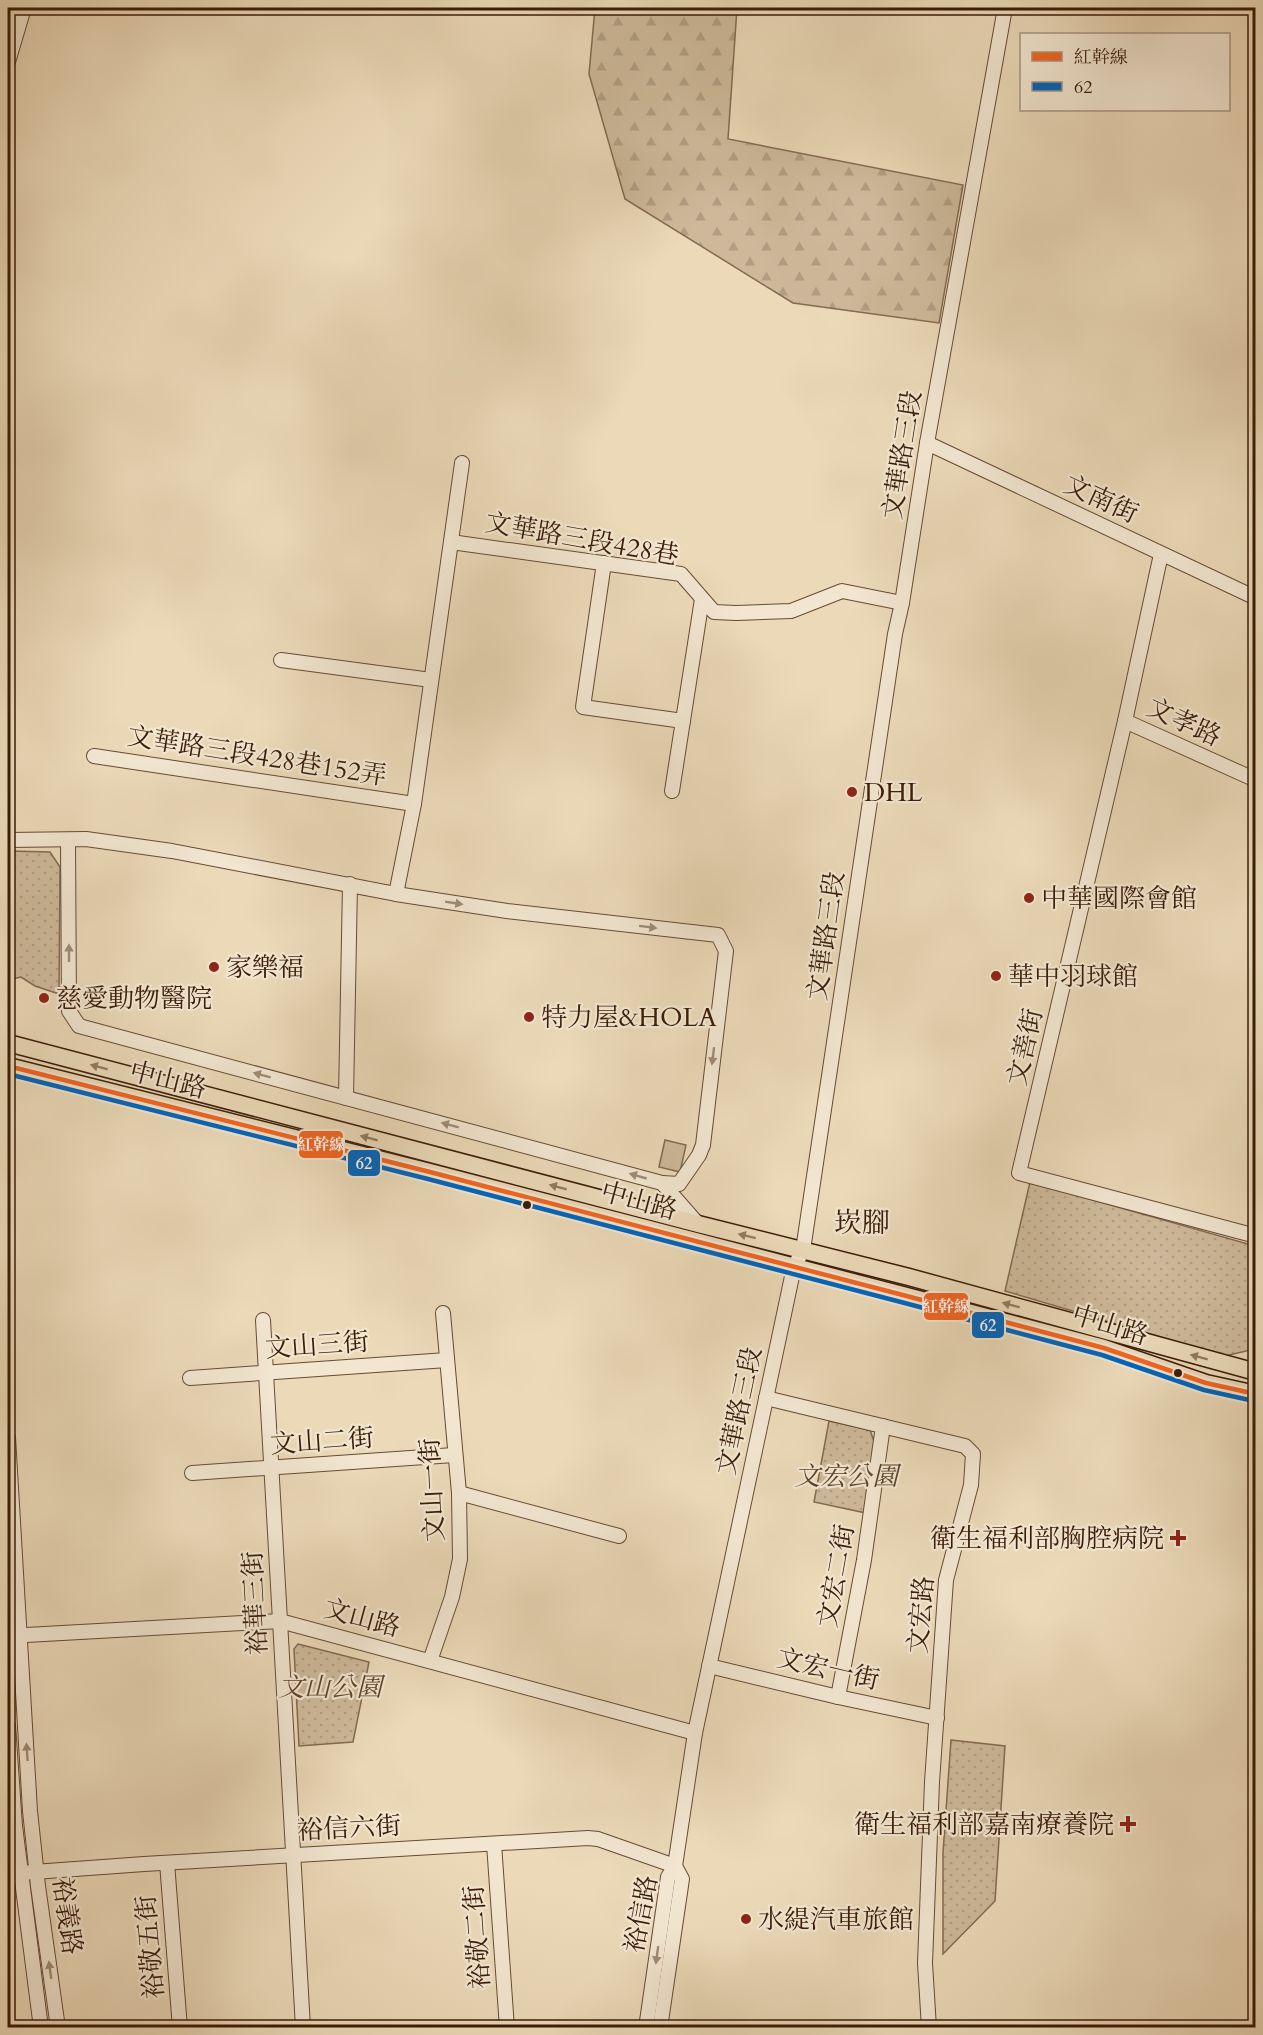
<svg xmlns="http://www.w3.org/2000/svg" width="1263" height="2035" viewBox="0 0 1263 2035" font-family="Cardo,'Noto Serif TC',serif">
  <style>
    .grass { fill: url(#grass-dots); stroke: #846a51; stroke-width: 1.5 }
    .forest { fill: url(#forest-firs); stroke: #846a51; stroke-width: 1.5 }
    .garden { fill: #cdb99a; stroke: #846a51; stroke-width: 1.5 }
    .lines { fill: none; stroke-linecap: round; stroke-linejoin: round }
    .minor-casing { stroke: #674b34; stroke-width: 16 }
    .major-casing { stroke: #3b1c08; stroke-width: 19 }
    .minor { stroke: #f2e6d1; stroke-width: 14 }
    .major { stroke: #ebd9b8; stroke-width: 16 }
    .bus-1-casing { stroke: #f2e6d1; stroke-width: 9 }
    .bus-2-casing { stroke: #f2e6d1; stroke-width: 9 }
    .bus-1 { stroke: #f26522; stroke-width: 4.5 }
    .bus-2 { stroke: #0065bd; stroke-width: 4.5 }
    .oneway { fill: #a08b77 }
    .oneway2 { fill: #937a60 }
    .poi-dot { fill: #8f2418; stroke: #f2e6d1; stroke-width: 2 }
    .bus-dot { fill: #3b1c08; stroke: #f2e6d1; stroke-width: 2 }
    .labels { text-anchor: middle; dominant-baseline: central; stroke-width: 4.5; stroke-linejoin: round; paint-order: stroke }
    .street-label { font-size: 26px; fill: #3b1c08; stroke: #f2e6d1 }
    .poi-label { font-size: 26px; fill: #3b1c08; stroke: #f2e6d1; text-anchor: start }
    .park-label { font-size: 26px; font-style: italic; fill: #60432c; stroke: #f2e6d1 }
    .quarter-label { font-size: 28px; fill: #3b1c08; stroke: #f2e6d1 }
    .line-badge { stroke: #f2e6d1; stroke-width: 2 }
    .badge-label { font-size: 16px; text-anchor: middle; font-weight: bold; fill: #fff }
  </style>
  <defs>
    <pattern id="grass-dots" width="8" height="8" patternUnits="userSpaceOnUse" patternTransform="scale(1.5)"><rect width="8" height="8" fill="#cdb99a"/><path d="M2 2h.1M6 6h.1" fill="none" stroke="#b19e83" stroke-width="1.8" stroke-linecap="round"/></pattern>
    <pattern id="forest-firs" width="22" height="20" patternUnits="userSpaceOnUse" patternTransform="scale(1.5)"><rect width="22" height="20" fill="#cdb99a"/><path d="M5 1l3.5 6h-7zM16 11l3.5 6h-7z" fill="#b19e83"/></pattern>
  </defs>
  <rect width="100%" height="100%" fill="#ebd9b8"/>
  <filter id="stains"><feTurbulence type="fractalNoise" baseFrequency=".00333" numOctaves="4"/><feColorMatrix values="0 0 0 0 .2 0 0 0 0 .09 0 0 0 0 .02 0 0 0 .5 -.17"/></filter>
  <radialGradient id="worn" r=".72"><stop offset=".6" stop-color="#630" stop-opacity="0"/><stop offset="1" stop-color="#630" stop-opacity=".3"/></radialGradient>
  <g class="grass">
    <polygon points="8,851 50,852 60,867 59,994 35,986 21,977 8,980"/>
    <polygon points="1030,1182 1255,1246 1255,1349 1225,1356 1005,1291"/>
    <polygon points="829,1421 870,1430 877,1450 866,1513 814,1502"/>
    <polygon points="298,1644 369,1662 353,1742 299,1746 294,1649"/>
    <polygon points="951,1740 1005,1746 995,1901 943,1954 943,1853"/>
  </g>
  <polygon class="forest" points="595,8 737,8 728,139 963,185 939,323 793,303 625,199 589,74"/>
  <polygon class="garden" points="665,1140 686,1145 680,1172 659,1167"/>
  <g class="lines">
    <defs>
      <g id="minor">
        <polyline points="8,62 24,8"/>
        <polyline points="927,443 1256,598"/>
        <polyline points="451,542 681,574 714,612 736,613 791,611 842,591 902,603"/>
        <polyline points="1161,554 1125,721 1019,1173 1256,1236"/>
        <polyline points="604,563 583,707 683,721"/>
        <polyline points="281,660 431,680"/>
        <polyline points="1125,721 1256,780"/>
        <polyline points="94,756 414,804"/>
        <polyline points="672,791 702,599"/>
        <polyline points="8,840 86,839 172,851 396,894 507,911 718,935 726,951 703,1145 699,1155 679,1184 662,1183"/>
        <polyline points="68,840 69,1011 79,1026 662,1183 698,1224"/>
        <polyline points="396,894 414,804 462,463"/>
        <polyline points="346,1098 350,884"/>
        <polyline points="263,1320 303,2028"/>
        <polyline points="190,1378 447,1360"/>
        <polyline points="766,1398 965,1446 973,1454 971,1485 946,1580 932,1782 925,1963 929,2028"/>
        <polyline points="8,1437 30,1811 38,1886 58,2028"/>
        <polyline points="192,1473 454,1455"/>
        <polyline points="459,1493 619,1536"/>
        <polyline points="8,1636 280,1621 695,1733"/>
        <polyline points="430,1661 452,1597 460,1559 459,1493 443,1313"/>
        <polyline points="709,1666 838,1697 937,1718"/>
        <polyline points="838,1697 864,1560 883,1426"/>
        <polyline points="8,1725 15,1826 41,2028"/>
        <polyline points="494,1844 507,2028"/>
        <polyline points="167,1863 180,2028"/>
        <polyline points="20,1873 144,1864 588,1838 598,1839 675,1866"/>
        <polyline points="646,2028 668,1877 675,1866 695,1733 794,1267 803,1250 895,634 902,603 927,443 1005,8"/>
        <polyline points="660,2028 682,1879 675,1866"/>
      </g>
      <g id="major">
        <polyline points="8,1043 698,1224 909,1277 1256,1372"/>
        <polyline points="8,1066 430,1172 899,1294 1104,1348 1206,1383 1256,1394"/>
      </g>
    </defs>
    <use href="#minor" class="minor-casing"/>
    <use href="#major" class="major-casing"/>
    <use href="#minor" class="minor"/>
    <use href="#major" class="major"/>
    <defs>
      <polyline id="bus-1" points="8,1066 430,1172 899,1294 1104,1348 1206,1383 1256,1394"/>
      <polyline id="bus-2" points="8,1074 428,1179 897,1301 1102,1355 1204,1390 1254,1401"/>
    </defs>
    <use href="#bus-1" class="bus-1-casing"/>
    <use href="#bus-2" class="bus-2-casing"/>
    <use href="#bus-1" class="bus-1"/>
    <use href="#bus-2" class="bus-2"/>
  </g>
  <defs><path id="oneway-solid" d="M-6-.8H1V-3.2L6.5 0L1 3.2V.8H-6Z" transform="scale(1.5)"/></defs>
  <g class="oneway">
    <use href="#oneway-solid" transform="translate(454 903) rotate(9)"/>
    <use href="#oneway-solid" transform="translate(648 927) rotate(7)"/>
    <use href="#oneway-solid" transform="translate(69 953) rotate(-90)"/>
    <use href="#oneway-solid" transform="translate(713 1056) rotate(97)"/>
    <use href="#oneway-solid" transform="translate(262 1075) rotate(-165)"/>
    <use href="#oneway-solid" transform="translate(450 1125) rotate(-165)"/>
    <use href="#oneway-solid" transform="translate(638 1176) rotate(-164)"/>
    <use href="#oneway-solid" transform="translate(27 1752) rotate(-94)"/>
    <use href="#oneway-solid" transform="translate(657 1955) rotate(98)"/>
    <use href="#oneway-solid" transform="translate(50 1970) rotate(-98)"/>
  </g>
  <g class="oneway2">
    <use href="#oneway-solid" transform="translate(99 1067) rotate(-165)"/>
    <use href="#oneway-solid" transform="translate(369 1138) rotate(-165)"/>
    <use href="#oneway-solid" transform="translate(558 1187) rotate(-165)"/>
    <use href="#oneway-solid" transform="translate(747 1236) rotate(-166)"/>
    <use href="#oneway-solid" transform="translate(1011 1305) rotate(-165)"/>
    <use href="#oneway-solid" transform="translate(1199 1357) rotate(-165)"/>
  </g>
  <g class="poi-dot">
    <circle cx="852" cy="792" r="6"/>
    <circle cx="1029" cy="898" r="6"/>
    <circle cx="214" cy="967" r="6"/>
    <circle cx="996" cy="976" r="6"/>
    <circle cx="44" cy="998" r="6"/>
    <circle cx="529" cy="1017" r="6"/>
    <path d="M1175 1529h6v6h6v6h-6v6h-6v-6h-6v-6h6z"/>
    <path d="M1125 1815h6v6h6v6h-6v6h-6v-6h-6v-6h6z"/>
    <circle cx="746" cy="1919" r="6"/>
  </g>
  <g class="bus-dot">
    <circle cx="527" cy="1205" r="5"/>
    <circle cx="1178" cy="1373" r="5"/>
  </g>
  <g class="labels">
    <g class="street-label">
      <text transform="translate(902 455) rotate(-81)">文華路三段</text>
      <text transform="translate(1101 499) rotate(25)">文南街</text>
      <text transform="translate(582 539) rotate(10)">文華路三段428巷</text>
      <text transform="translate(1184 722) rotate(25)">文孝路</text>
      <text transform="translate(257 756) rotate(9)">文華路三段428巷152弄</text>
      <text transform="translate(826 936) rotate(-82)">文華路三段</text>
      <text transform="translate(1025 1047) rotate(-77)">文善街</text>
      <text transform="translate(168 1080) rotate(14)">中山路</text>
      <text transform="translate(639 1201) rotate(15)">中山路</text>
      <text transform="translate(1110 1325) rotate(17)">中山路</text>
      <text transform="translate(317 1345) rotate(-4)">文山三街</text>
      <text transform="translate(739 1411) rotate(-78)">文華路三段</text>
      <text transform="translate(322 1441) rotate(-4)">文山二街</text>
      <text transform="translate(432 1490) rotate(-93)">文山一街</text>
      <text transform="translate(836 1576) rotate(-80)">文宏二街</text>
      <text transform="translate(255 1603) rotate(-93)">裕華三街</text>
      <text transform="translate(921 1615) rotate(-85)">文宏路</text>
      <text transform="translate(362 1618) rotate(15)">文山路</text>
      <text transform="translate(828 1669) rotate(13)">文宏一街</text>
      <text transform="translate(349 1828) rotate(-3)">裕信六街</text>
      <text transform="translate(641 1914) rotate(-79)">裕信路</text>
      <text transform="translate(67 1916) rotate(82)">裕義路</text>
      <text transform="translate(477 1937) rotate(-94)">裕敬二街</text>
      <text transform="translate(150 1947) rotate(-95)">裕敬五街</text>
    </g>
    <g class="poi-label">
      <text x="864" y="792">DHL</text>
      <text x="1041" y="898">中華國際會館</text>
      <text x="226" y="967">家樂福</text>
      <text x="1008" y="976">華中羽球館</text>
      <text x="56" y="998">慈愛動物醫院</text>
      <text x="541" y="1017">特力屋&amp;HOLA</text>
      <text x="1164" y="1538" text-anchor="end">衛生福利部胸腔病院</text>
      <text x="1114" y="1824" text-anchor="end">衛生福利部嘉南療養院</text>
      <text x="758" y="1919">水緹汽車旅館</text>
    </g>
    <g class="park-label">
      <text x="846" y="1476">文宏公園</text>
      <text x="330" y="1687">文山公園</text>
    </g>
    <g class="quarter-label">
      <text x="862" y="1223">崁腳</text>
    </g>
  </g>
  <g class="line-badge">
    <rect x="298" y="1130" width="46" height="29" rx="6" fill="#f26522"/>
    <rect x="347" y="1149" width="34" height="28" rx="6" fill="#0065bd"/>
    <rect x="923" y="1292" width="46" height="29" rx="6" fill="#f26522"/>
    <rect x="971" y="1311" width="34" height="28" rx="6" fill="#0065bd"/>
  </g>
  <g class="badge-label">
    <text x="321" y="1150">紅幹線</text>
    <text x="364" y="1169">62</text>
    <text x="946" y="1312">紅幹線</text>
    <text x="988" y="1331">62</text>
  </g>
  <rect width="1263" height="2035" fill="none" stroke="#ebd9b8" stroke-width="30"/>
  <rect x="9" y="9" width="1245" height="2017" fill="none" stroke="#3b1c08" stroke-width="3"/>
  <rect x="15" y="15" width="1233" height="2005" fill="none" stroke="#3b1c08" stroke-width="1.5"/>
  <rect x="1020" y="33" width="210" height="78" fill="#f2e6d1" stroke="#a99581" stroke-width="1.5"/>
  <rect x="1032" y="52" width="30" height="9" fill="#f26522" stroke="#a99581" stroke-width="1.5"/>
  <text x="1074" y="63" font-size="18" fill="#3b1c08">紅幹線</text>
  <rect x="1032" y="82" width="30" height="9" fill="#0065bd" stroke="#a99581" stroke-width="1.5"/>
  <text x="1074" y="93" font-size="18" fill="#3b1c08">62</text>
  <rect width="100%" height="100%" filter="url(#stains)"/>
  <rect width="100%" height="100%" fill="url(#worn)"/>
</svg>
